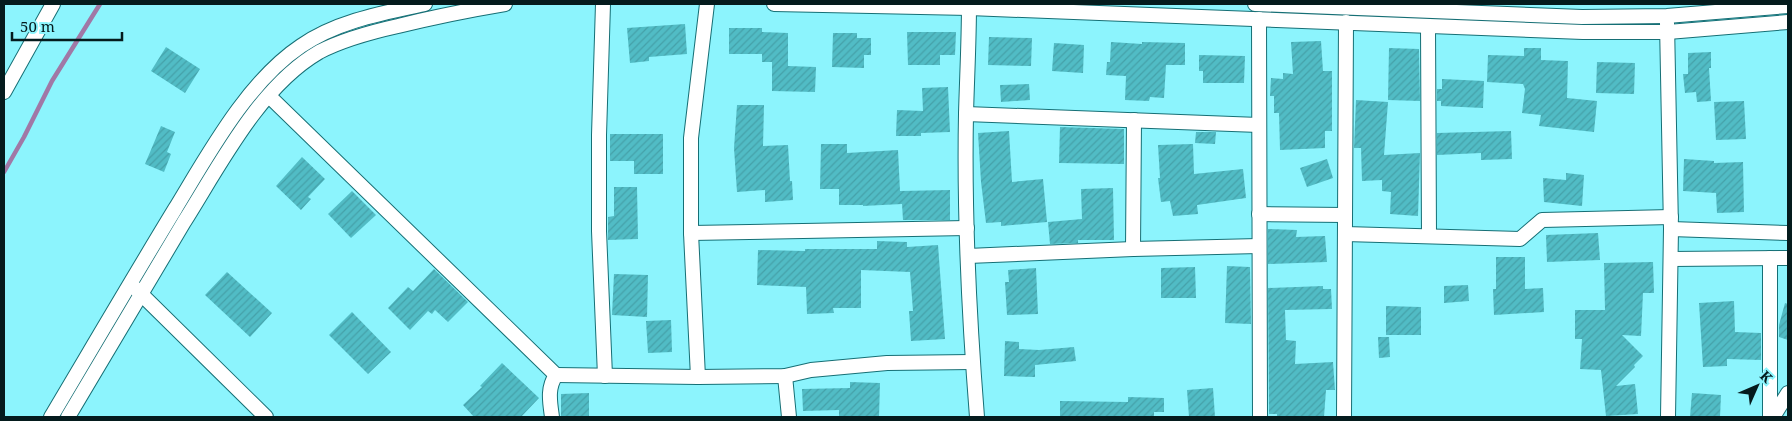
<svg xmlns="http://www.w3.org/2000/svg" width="1792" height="421" viewBox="0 0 1792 421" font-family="'Noto Serif',serif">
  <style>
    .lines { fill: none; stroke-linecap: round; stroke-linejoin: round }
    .stream { stroke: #a078a6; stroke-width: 4.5 }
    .building { fill: url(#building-hatch) }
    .street-casing { stroke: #166f75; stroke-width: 16 }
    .street { stroke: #fff; stroke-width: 14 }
  </style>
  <defs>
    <pattern id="building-hatch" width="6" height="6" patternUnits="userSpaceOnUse" patternTransform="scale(1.25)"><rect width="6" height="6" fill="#51bcc5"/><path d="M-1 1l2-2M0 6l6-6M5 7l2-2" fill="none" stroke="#45a1a9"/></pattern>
  </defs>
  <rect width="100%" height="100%" fill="#8cf4fd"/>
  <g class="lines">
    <polyline class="stream" points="4,172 24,137 52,81 100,4"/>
  </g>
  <g class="building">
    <polygon points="685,24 687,54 649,57 649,61 630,63 627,28"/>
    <polygon points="729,28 762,28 762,32 788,33 788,66 816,67 815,92 772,91 772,62 762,62 762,54 729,54"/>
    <polygon points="907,32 956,32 955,55 940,55 940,65 908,65"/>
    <polygon points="833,33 857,33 857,38 871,38 871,55 864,55 864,68 832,67"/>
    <polygon points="989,37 1032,38 1031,66 988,65"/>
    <polygon points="1321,41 1323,71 1332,71 1332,131 1325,131 1325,148 1280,150 1279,113 1274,113 1274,96 1270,96 1271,78 1283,79 1283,73 1293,74 1291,42"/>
    <polygon points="1111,42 1142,44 1142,42 1185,43 1185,65 1166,65 1164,98 1150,97 1149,101 1125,100 1126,76 1106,75 1107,62 1110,62"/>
    <polygon points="1054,43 1084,45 1083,73 1052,71"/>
    <polygon points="166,47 200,69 185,93 151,71"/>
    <polygon points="1389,48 1419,49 1420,101 1388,100"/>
    <polygon points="1524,48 1541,48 1541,60 1568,61 1567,98 1597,101 1594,132 1539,126 1541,115 1522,113 1525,89 1523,84 1487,82 1488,55 1524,56"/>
    <polygon points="1711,52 1711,68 1709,68 1711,101 1697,102 1696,92 1685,93 1683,74 1688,74 1688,53"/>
    <polygon points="1199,55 1245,56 1244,83 1203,83 1203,71 1199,71"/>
    <polygon points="1597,62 1635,63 1634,94 1596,93"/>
    <polygon points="1442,79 1484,81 1483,108 1441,106 1441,101 1437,101 1437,89 1442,89"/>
    <polygon points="1029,84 1030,100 1001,102 1000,85"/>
    <polygon points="948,87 950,132 921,133 921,136 896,136 897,110 923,111 922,88"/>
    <polygon points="1356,100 1388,102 1384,155 1420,153 1418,216 1390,214 1391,192 1382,191 1382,180 1362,181 1361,148 1354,148"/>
    <polygon points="1744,101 1746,139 1716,140 1714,102"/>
    <polygon points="737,105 764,105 763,146 788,145 790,181 792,181 793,200 765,202 765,190 737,192 734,148"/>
    <polygon points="161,126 175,132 167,152 171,154 164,172 145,164"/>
    <polygon points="1060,127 1124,129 1124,164 1059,163"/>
    <polygon points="1009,131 1012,182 1043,179 1047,222 1001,226 1001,222 986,223 981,182 978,133"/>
    <polygon points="1511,131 1512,159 1481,160 1481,153 1437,155 1437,133"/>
    <polygon points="1196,132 1216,132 1215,144 1195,143"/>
    <polygon points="610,134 663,134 663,174 634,174 634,161 610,161"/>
    <polygon points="821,144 847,144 847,153 898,150 900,191 950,190 950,220 903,220 902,204 863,206 863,205 839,205 839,189 820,189"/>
    <polygon points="1193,144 1194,174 1243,169 1246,198 1197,205 1198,214 1173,216 1170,201 1161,202 1158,178 1160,178 1158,145"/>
    <polygon points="302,157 325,179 308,197 311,199 301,210 276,186"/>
    <polygon points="1327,159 1333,178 1307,187 1300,168"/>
    <polygon points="1684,159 1714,161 1714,163 1743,162 1744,212 1717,213 1716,193 1683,191"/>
    <polygon points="1566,173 1584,175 1582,206 1544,202 1543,178 1566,180"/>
    <polygon points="614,187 637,187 638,239 608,240 608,217 614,216"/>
    <polygon points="1113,188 1114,240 1078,240 1078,243 1050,244 1048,222 1082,219 1081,189"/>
    <polygon points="352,191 376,215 351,238 328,214"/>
    <polygon points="1268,229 1297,230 1296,237 1325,236 1327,262 1268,264"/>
    <polygon points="1598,233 1600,260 1547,262 1546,235"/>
    <polygon points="877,241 907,242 907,247 938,245 945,339 911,341 909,311 913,311 910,272 861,270 861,308 833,308 834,313 807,314 806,287 757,285 758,250 805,251 805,249 877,249"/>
    <polygon points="1496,257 1525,257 1525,289 1543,288 1544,312 1494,315 1493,289 1496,289"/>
    <polygon points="1653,262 1654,293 1643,293 1641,336 1622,335 1643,356 1634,365 1635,367 1616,386 1635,384 1638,414 1606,416 1601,370 1580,369 1582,339 1575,339 1575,310 1605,310 1604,263"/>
    <polygon points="1227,266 1250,267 1251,324 1225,323"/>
    <polygon points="1195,267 1196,298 1161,298 1161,268"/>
    <polygon points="1036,268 1038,314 1007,315 1005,282 1009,282 1008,270"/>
    <polygon points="434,269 468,302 448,322 435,310 432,314 428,311 410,330 388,308 408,287 413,291"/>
    <polygon points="227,272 272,313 250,337 205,295"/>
    <polygon points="614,274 648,275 647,317 612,315"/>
    <polygon points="1468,285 1469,301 1444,303 1444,286"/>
    <polygon points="1323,286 1323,289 1331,289 1332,309 1285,310 1286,340 1296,341 1295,364 1333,362 1335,390 1326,390 1324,417 1277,417 1277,414 1269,414 1268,288"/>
    <polygon points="1734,301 1735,332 1761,333 1761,360 1727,359 1727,366 1703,367 1699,303"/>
    <polygon points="1785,303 1788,304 1788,340 1779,337 1779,325"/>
    <polygon points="1386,306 1421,307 1421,335 1386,335"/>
    <polygon points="352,312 391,352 368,374 329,335"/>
    <polygon points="671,320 672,352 648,353 646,321"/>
    <polygon points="1378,337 1389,337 1390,357 1379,358"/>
    <polygon points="1005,341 1019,342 1019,349 1039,350 1074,347 1076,361 1035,365 1035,377 1004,376"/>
    <polygon points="502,363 539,398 521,417 474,417 463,405 482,387 480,386"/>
    <polygon points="850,382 880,383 879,417 839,417 839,410 803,411 802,389 850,388"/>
    <polygon points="1213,388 1215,417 1189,417 1187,390"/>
    <polygon points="589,393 589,417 561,417 561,394"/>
    <polygon points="1692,393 1721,395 1720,417 1690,417"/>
    <polygon points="1128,397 1164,398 1164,412 1154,412 1154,417 1060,417 1060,401 1128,402"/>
  </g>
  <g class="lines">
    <defs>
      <g id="street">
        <polyline points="603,4 599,135 599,231 605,376"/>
        <polyline points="774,4 969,8 1583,32 1668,32 1788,22"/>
        <path d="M969 4C969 40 967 77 966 114 964 215 969 316 977 417"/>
        <polyline points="1255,4 1582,17 1667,16 1788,6"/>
        <polyline points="1259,19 1260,417"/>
        <polyline points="1667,23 1671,229 1668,417"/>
        <polyline points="1428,26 1429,236"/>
        <polyline points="4,92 53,4"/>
        <path d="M269 96 556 375C547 388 550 402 552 417"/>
        <polyline points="966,114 1259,125"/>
        <polyline points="1259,214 1345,215"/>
        <polyline points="1671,229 1788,233"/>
        <polyline points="691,233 967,228"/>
        <polyline points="1345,234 1520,239 1542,220 1671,217"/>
        <polyline points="1133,249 1134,120"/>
        <polyline points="968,256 1133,249 1259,246"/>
        <polyline points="1770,258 1770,417"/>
        <polyline points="1671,259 1788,258"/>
        <polyline points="135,288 266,417"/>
        <polyline points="556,375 698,377 785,376 811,370 887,363 972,362"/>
        <polyline points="785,376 789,417"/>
        <polyline points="698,377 691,233 691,138 707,4"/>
        <path d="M51 417C92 348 133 278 175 209 208 155 247 82 301 46 337 21 383 13 425 4"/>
        <path d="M68 417C106 352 145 287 184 222 220 165 259 87 319 52 344 39 371 32 398 26 434 17 469 10 505 4"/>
        <polyline points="1344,417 1346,22"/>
        <polyline points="1773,417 1788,393"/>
      </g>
    </defs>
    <use href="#street" class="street-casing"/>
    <use href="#street" class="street"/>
  </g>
  <rect width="1792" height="421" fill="none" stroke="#041b1d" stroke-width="10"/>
  <g transform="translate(1757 386) rotate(45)" stroke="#8cf4fd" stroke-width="4" paint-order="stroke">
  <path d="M0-4L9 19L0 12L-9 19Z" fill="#041b1d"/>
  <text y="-8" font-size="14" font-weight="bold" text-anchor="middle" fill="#041b1d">K</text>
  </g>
  <path d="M12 32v8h110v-8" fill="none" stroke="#041b1d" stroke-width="2.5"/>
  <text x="20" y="32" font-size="15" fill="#041b1d" stroke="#8cf4fd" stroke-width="4" paint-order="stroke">50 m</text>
</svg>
